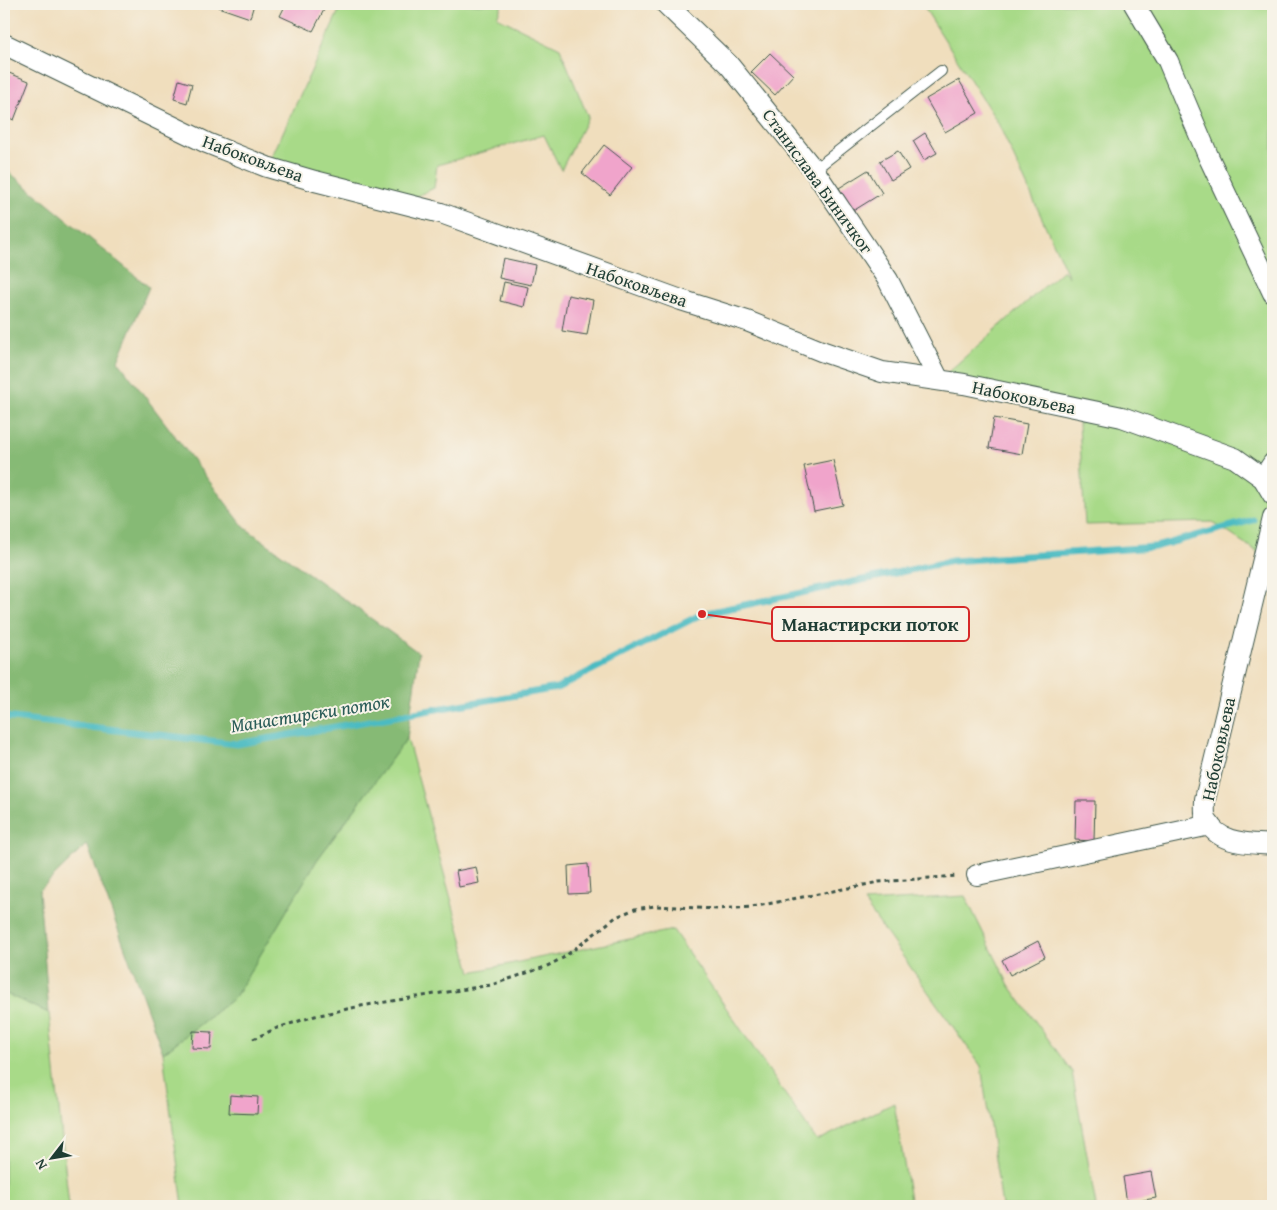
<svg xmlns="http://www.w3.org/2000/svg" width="1277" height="1210" viewBox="0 0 1277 1210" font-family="'Gentium Book Plus',serif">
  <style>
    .green { fill: #a8da88; stroke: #648c5e }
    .forest { fill: #86ba74; stroke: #527c54 }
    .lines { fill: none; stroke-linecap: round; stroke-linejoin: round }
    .stream { stroke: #4cbbc2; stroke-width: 7 }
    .building { fill: #f0a4cb }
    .lane-casing { stroke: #3e5549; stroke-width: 12 }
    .street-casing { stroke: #3e5549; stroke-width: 22 }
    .path { stroke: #3e5549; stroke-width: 3; stroke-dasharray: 4 4; stroke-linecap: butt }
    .lane { stroke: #fff; stroke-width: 10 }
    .street { stroke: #fff; stroke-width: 20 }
    .labels { text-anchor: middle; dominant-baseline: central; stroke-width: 4; stroke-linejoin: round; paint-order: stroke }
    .street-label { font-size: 18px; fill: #1f3d34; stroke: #f7f3e8 }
    .water-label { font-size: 19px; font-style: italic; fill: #2a5c58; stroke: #f7f3e8 }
    .leader { fill: none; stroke: #d62828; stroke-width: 2 }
    .callout-dot { fill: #d62828; stroke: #f7f3e8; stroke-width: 2 }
    .callout { fill: #f7f3e8; stroke: #d62828; stroke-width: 2 }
    .callout-label { font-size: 19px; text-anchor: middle; font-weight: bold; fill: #1f3d34 }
  </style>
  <rect width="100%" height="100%" fill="#f7f3e8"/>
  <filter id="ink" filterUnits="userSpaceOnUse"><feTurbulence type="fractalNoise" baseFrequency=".02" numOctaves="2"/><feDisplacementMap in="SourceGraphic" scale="10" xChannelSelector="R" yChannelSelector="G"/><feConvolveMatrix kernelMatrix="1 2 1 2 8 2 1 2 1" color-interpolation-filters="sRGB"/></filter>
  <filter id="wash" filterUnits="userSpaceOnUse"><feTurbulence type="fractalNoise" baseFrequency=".0096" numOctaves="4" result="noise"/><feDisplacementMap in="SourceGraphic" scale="20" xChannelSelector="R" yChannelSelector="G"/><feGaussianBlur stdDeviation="1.12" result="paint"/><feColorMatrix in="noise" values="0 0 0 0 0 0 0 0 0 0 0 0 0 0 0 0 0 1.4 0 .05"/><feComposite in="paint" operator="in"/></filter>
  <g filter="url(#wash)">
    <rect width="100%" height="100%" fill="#f0debd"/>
    <g class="green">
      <polygon points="342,4 502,4 497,17 560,48 588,117 561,170 544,135 437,165 434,188 402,203 267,167"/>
      <polygon points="922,4 1273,4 1273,562 1212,522 1085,525 1078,408 939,380 1063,270 1069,277 998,123"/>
      <polygon points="407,738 471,972 673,930 817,1141 894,1103 911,1206 183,1206 163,1053 235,997 317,860"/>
      <polygon points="965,896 1009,985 1072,1072 1096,1206 1002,1206 981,1066 864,902"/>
      <polygon points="4,993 49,1013 69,1206 4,1206"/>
    </g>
    <polygon class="forest" points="4,168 149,287 118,361 244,527 419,653 407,738 317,860 235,997 163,1053 87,844 39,891 49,1013 4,993"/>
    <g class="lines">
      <polyline class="stream" points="4,717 237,744 557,688 702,614 952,561 1155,547 1253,520"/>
    </g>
    <g id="blocks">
      <g class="building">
        <polygon points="219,4 254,4 250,18 218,7"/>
        <polygon points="286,4 327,4 313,31 280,16"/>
        <polygon points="770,53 793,75 775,95 751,72"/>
        <polygon points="4,71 29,81 14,120 4,116"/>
        <polygon points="179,80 192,84 187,103 174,99"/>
        <polygon points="959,80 978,113 945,132 926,99"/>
        <polygon points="925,133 937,153 924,160 913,141"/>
        <polygon points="604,145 632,167 610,195 582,173"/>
        <polygon points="898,151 909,169 891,180 880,161"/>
        <polygon points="868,170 882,193 853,211 839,188"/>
        <polygon points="503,258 535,265 531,285 499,278"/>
        <polygon points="504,282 528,287 524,307 500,301"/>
        <polygon points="568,295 593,300 587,335 562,331"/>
        <polygon points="994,418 1027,424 1022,454 989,448"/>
        <polygon points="833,460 843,505 814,511 804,466"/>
        <polygon points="1076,801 1095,801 1094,841 1075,840"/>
        <polygon points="588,864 590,893 569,894 568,866"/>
        <polygon points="476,867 479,883 459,887 456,871"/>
        <polygon points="1038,941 1045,957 1010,975 1002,960"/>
        <polygon points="193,1031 212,1032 211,1049 192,1048"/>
        <polygon points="230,1095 258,1097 257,1114 229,1113"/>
        <polygon points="1151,1172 1156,1198 1127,1203 1123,1177"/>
      </g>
    </g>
  </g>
  <g filter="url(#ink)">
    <use href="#blocks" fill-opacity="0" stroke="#3e5549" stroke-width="1"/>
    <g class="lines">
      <defs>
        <polyline id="lane" points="814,170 941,71"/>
        <g id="street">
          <polyline points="666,4 729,65 814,170 888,280 939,380"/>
          <polyline points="1134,4 1168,61 1209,158 1273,293"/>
          <polyline points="4,44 207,143 267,167 315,181 441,213 681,300 747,321 821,351 882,372 964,384 1122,417 1235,458 1263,478 1273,495"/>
          <polyline points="1263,478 1273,463"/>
          <path d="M1273 518 1205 799C1205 805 1204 814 1206 819 1218 845 1249 843 1273 845"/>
          <polyline points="977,875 1210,825"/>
        </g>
      </defs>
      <use href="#lane" class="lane-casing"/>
      <use href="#street" class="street-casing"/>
      <polyline class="path" points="253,1039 277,1028 315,1016 361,1006 491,985 545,967 563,958 616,917 635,909 655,906 718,909 752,907 879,882 957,876"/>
      <use href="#lane" class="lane"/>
      <use href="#street" class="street"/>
    </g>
  </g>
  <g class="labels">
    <g class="street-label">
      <text transform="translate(253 158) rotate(20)">Набоковљева</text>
      <text transform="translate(818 181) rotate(54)">Станислава Биничког</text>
      <text transform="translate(637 284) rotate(19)">Набоковљева</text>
      <text transform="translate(1024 397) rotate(12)">Набоковљева</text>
      <text transform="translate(1218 749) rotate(-78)">Набоковљева</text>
    </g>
    <g class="water-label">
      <text transform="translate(310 713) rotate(-9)">Манастирски поток</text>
    </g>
  </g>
  <path class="leader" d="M702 614L772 624"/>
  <circle class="callout-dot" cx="702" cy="614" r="5"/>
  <rect class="callout" x="772" y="607" width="197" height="34" rx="5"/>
  <g class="callout-label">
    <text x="870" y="631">Манастирски поток</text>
  </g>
  <rect width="1277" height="1210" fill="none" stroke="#f7f3e8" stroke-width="20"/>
  <g transform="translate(52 1158) rotate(239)" stroke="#f7f3e8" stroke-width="4" paint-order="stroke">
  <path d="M0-4L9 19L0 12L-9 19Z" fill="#1f3d34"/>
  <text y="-8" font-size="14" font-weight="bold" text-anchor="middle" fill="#1f3d34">N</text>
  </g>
</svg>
